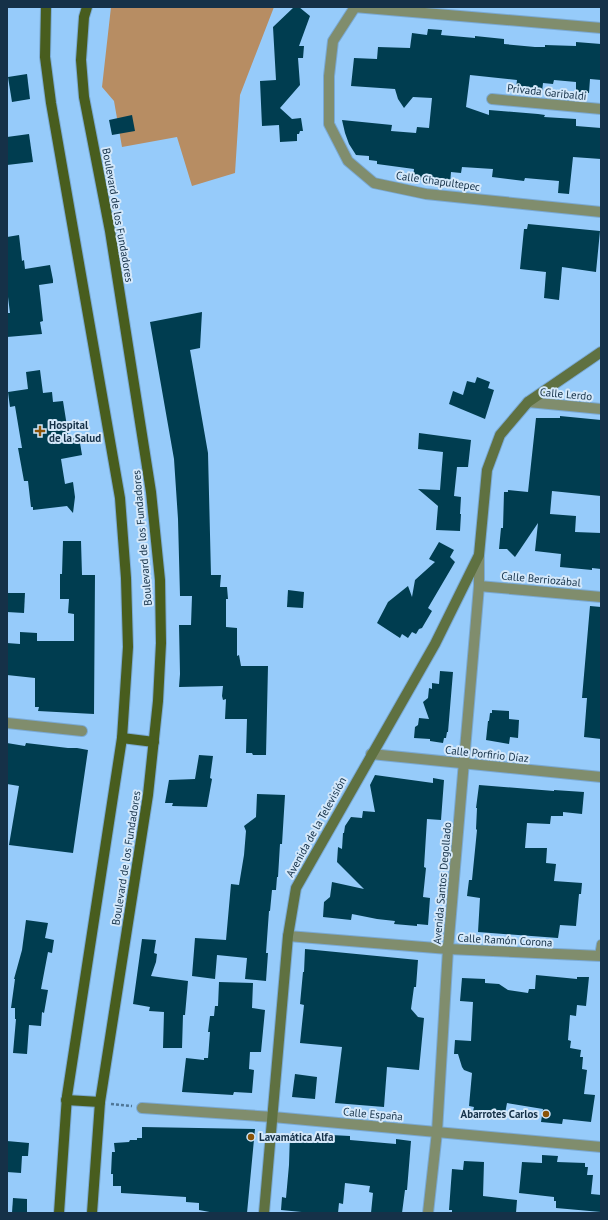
<svg xmlns="http://www.w3.org/2000/svg" width="608" height="1220" viewBox="0 0 608 1220" font-family="'PT Sans',sans-serif">
  <style>
    .grass { fill: #b78d63 }
    .building { fill: #003d50 }
    .lines { fill: none; stroke-linecap: round; stroke-linejoin: round }
    .lane-casing { stroke: #7aa9d3; stroke-width: 10 }
    .street-casing { stroke: #7aa9d3; stroke-width: 12 }
    .secondary-casing { stroke: #7aa9d3; stroke-width: 12 }
    .primary-casing { stroke: #7aa9d3; stroke-width: 12 }
    .path { stroke: #4f7798; stroke-width: 2.5; stroke-dasharray: 3 2; stroke-linecap: butt }
    .lane { stroke: #808d6d; stroke-width: 8 }
    .street { stroke: #808d6d; stroke-width: 10 }
    .secondary { stroke: #5f7141; stroke-width: 10 }
    .primary { stroke: #485d1e; stroke-width: 10 }
    .poi-dot { fill: #8b5307; stroke: #d4e8fa; stroke-width: 1.5 }
    .labels { text-anchor: middle; dominant-baseline: central; stroke-width: 4; stroke-linejoin: round; paint-order: stroke }
    .street-label { font-size: 11px; fill: #153148; stroke: #d4e8fa }
    .poi-label { font-size: 11px; font-weight: bold; fill: #153148; stroke: #d4e8fa; text-anchor: start }
  </style>
  <rect width="100%" height="100%" fill="#96cbfa"/>
  <polygon class="grass" points="111,7 274,7 240,95 235,173 192,186 177,137 122,147 114,101 102,87"/>
  <g class="building">
    <polygon points="294,7 299,7 310,16 299,46 304,46 303,58 298,58 300,85 280,108 292,119 301,118 303,131 300,131 299,134 297,134 297,141 280,142 279,125 262,126 260,81 276,80 273,27"/>
    <polygon points="428,29 442,30 441,35 475,38 475,36 504,39 504,44 535,47 545,47 545,45 576,46 576,42 601,44 601,80 590,79 589,93 576,92 576,82 554,80 553,84 543,83 542,92 539,92 538,97 516,88 517,80 470,75 466,107 489,115 489,110 538,114 545,115 544,117 576,119 576,126 601,128 601,159 573,157 569,194 558,193 559,181 525,178 524,181 492,177 493,169 462,167 461,173 451,172 450,184 413,179 414,169 377,164 377,161 369,160 369,156 356,155 349,144 345,133 342,120 392,125 391,131 416,133 417,127 429,128 432,98 413,97 404,108 398,99 395,89 351,86 354,58 377,59 378,47 410,48 412,33 427,35"/>
    <polygon points="27,74 30,99 12,102 8,77"/>
    <polygon points="132,115 135,131 112,135 109,120"/>
    <polygon points="29,134 33,162 7,165 7,137"/>
    <polygon points="528,224 600,231 596,272 562,267 559,300 544,298 546,272 520,269 524,229 527,229"/>
    <polygon points="19,235 22,261 24,260 25,269 50,265 53,280 53,283 39,285 43,321 40,322 42,334 7,337 7,313 10,313 7,289 7,237"/>
    <polygon points="202,312 200,348 190,350 208,453 211,575 221,575 220,587 227,587 228,599 226,599 226,627 237,628 237,656 239,655 241,666 268,666 266,755 253,755 252,753 246,753 247,719 225,719 226,699 223,700 222,696 223,686 179,687 180,674 179,625 191,625 192,596 180,596 178,519 174,459 150,322"/>
    <polygon points="40,370 43,393 52,392 53,402 63,401 69,439 79,437 82,455 61,459 65,484 73,482 75,497 73,513 67,506 33,510 33,507 31,507 28,481 24,481 18,448 22,448 15,406 10,407 8,392 28,389 26,372"/>
    <polygon points="477,377 490,382 488,388 494,390 485,419 449,404 453,391 463,395 467,381 475,383"/>
    <polygon points="560,416 601,420 601,496 552,491 550,514 576,516 575,532 601,533 601,569 592,568 592,570 560,567 561,554 535,551 538,523 515,557 507,549 499,549 501,528 503,528 504,492 508,492 508,490 528,492 536,418 560,418"/>
    <polygon points="419,433 471,440 468,467 457,467 454,496 461,497 460,514 461,514 460,531 436,530 438,506 418,489 440,490 443,452 418,449"/>
    <polygon points="63,541 81,541 82,575 95,575 94,714 38,711 39,707 35,707 35,678 7,675 7,643 20,644 20,632 37,633 37,641 74,641 74,614 68,613 69,599 60,599 60,574 62,574"/>
    <polygon points="439,542 454,550 450,557 455,562 428,608 432,611 422,628 419,629 416,634 412,632 408,638 402,634 400,638 377,623 388,602 408,586 412,597 415,580 435,562 429,559"/>
    <polygon points="288,590 304,592 303,608 287,607"/>
    <polygon points="7,593 25,593 24,613 7,612"/>
    <polygon points="590,606 601,607 601,739 584,737 587,698 582,698"/>
    <polygon points="440,671 453,672 448,732 447,732 446,738 444,738 443,743 430,741 430,739 414,738 415,727 418,725 419,718 429,719 423,702 428,698 429,688 432,689 432,683 439,684"/>
    <polygon points="492,710 509,711 509,719 519,720 518,738 510,737 509,744 486,740 488,721 489,721 490,713 492,713"/>
    <polygon points="7,743 25,746 26,743 68,748 77,748 88,750 73,853 9,845 19,786 7,784"/>
    <polygon points="199,755 213,756 210,778 212,779 207,807 172,806 173,803 165,803 169,780 195,779"/>
    <polygon points="375,775 433,783 433,778 444,780 441,820 427,819 424,867 426,868 423,897 430,898 428,925 417,924 417,926 394,924 395,921 377,919 352,914 351,920 323,917 324,902 330,897 332,882 364,889 337,862 338,847 342,849 343,833 344,833 345,826 351,817 362,818 363,811 375,812 370,785"/>
    <polygon points="479,785 554,791 554,790 584,792 582,814 563,812 563,816 551,816 550,824 527,823 525,848 547,848 546,863 556,864 554,881 582,883 581,894 579,894 576,926 560,925 558,938 478,932 480,898 467,896 469,880 472,880 477,830 476,829 477,808 476,808"/>
    <polygon points="257,794 285,795 282,844 280,844 278,877 277,877 276,890 272,890 270,911 269,911 266,953 268,953 266,981 245,979 247,958 217,955 215,979 192,976 195,938 226,940 231,884 239,885 244,855 246,831 244,826 256,817"/>
    <polygon points="26,920 48,923 45,938 54,940 52,953 48,952 41,989 48,990 44,1013 42,1012 41,1026 29,1025 27,1054 13,1053 16,1019 15,1019 15,1008 11,1008 15,979 14,979 22,950"/>
    <polygon points="142,939 156,940 154,953 157,954 156,962 151,976 188,981 185,1015 183,1015 182,1048 163,1048 164,1012 149,1011 150,1007 133,1004"/>
    <polygon points="305,949 418,960 416,987 414,987 411,1009 418,1017 424,1018 419,1070 387,1067 384,1107 335,1103 342,1047 300,1043 304,1005 300,1004 303,972 304,972"/>
    <polygon points="536,975 577,979 577,977 589,977 586,1006 577,1005 576,1016 570,1015 568,1040 571,1041 570,1048 581,1050 580,1057 583,1057 582,1069 587,1070 584,1094 595,1095 591,1122 563,1119 562,1124 541,1122 543,1109 507,1103 504,1119 486,1118 487,1113 473,1111 474,1107 469,1106 472,1073 464,1070 462,1067 458,1054 454,1054 455,1040 471,1041 473,1002 460,1001 462,978 485,979 485,983 499,984 508,990 528,993 529,989 535,989"/>
    <polygon points="219,982 253,983 252,1008 265,1010 261,1052 250,1052 249,1069 254,1070 252,1093 234,1092 233,1095 182,1092 186,1058 204,1060 204,1058 208,1058 210,1032 208,1032 210,1016 214,1016 215,1006 218,1006"/>
    <polygon points="295,1074 317,1077 315,1099 292,1097"/>
    <polygon points="142,1127 255,1129 247,1213 215,1213 199,1210 199,1203 186,1202 186,1197 121,1193 121,1186 113,1186 113,1174 111,1174 112,1152 115,1152 114,1143 129,1142 130,1140 137,1140 137,1138 142,1138"/>
    <polygon points="290,1133 312,1134 312,1140 330,1142 331,1135 350,1136 350,1140 396,1144 396,1139 411,1141 407,1190 405,1190 402,1213 371,1213 373,1193 369,1192 370,1186 345,1183 343,1204 339,1203 338,1213 312,1213 281,1210 282,1197 286,1198 289,1165"/>
    <polygon points="7,1141 29,1143 28,1156 22,1156 21,1173 7,1172"/>
    <polygon points="542,1155 558,1156 557,1162 585,1163 585,1167 588,1167 587,1175 593,1175 591,1194 601,1195 601,1212 556,1208 556,1201 554,1201 554,1197 519,1193 522,1162 542,1163"/>
    <polygon points="464,1161 484,1162 483,1196 517,1200 516,1213 461,1213 452,1212 452,1210 449,1210 452,1169 463,1170"/>
    <polygon points="13,1198 27,1199 27,1213 12,1213"/>
  </g>
  <g class="lines">
    <defs>
      <polyline id="lane" points="599,956 601,944"/>
      <g id="street">
        <polyline points="354,7 601,28"/>
        <polyline points="355,7 333,41 329,76 329,124 348,161 374,183 426,194 601,212"/>
        <polyline points="492,99 601,109"/>
        <polyline points="528,402 601,409"/>
        <polyline points="479,586 601,597"/>
        <polyline points="7,723 82,731"/>
        <polyline points="371,754 601,777"/>
        <polyline points="288,936 448,949 601,956"/>
        <polyline points="142,1108 273,1117 601,1147"/>
        <polyline points="428,1213 437,1132 448,949 479,586 479,555"/>
      </g>
      <polyline id="secondary" points="264,1213 288,936 296,888 435,644 479,555 487,470 500,435 528,402 601,352"/>
      <g id="primary">
        <polyline points="46,7 45,57 51,103 120,498 126,578 128,647 122,738 67,1096 59,1213"/>
        <polyline points="87,7 84,17 81,60 84,97 110,231 151,492 160,580 161,643 158,701 148,795 100,1102 92,1213"/>
        <polyline points="122,738 154,742"/>
        <polyline points="66,1100 100,1102"/>
      </g>
    </defs>
    <use href="#lane" class="lane-casing"/>
    <use href="#street" class="street-casing"/>
    <use href="#secondary" class="secondary-casing"/>
    <use href="#primary" class="primary-casing"/>
    <polyline class="path" points="111,1104 132,1106"/>
    <use href="#lane" class="lane"/>
    <use href="#street" class="street"/>
    <use href="#secondary" class="secondary"/>
    <use href="#primary" class="primary"/>
  </g>
  <g class="poi-dot">
    <path d="M38 425h4v4h4v4h-4v4h-4v-4h-4v-4h4z"/>
    <circle cx="546" cy="1114" r="4"/>
    <circle cx="251" cy="1137" r="4"/>
  </g>
  <g class="labels">
    <g class="street-label">
      <text transform="translate(547 92) rotate(6)">Privada Garibaldi</text>
      <text transform="translate(438 181) rotate(8)">Calle Chapultepec</text>
      <text transform="translate(118 215) rotate(80)">Boulevard de los Fundadores</text>
      <text transform="translate(566 394) rotate(5)">Calle Lerdo</text>
      <text transform="translate(142 538) rotate(-95)">Boulevard de los Fundadores</text>
      <text transform="translate(541 579) rotate(5)">Calle Berriozábal</text>
      <text transform="translate(487 754) rotate(6)">Calle Porfirio Díaz</text>
      <text transform="translate(316 827) rotate(-61)">Avenida de la Televisión</text>
      <text transform="translate(126 858) rotate(-81)">Boulevard de los Fundadores</text>
      <text transform="translate(442 883) rotate(-85)">Avenida Santos Degollado</text>
      <text transform="translate(505 940) rotate(3)">Calle Ramón Corona</text>
      <text transform="translate(373 1114) rotate(5)">Calle España</text>
    </g>
    <g class="poi-label">
      <text x="49" y="425">Hospital<tspan x="49" dy="13">de la Salud</tspan></text>
      <text x="538" y="1114" text-anchor="end">Abarrotes Carlos</text>
      <text x="259" y="1137">Lavamática Alfa</text>
    </g>
  </g>
  <rect width="608" height="1220" fill="none" stroke="#153148" stroke-width="16"/>
</svg>
